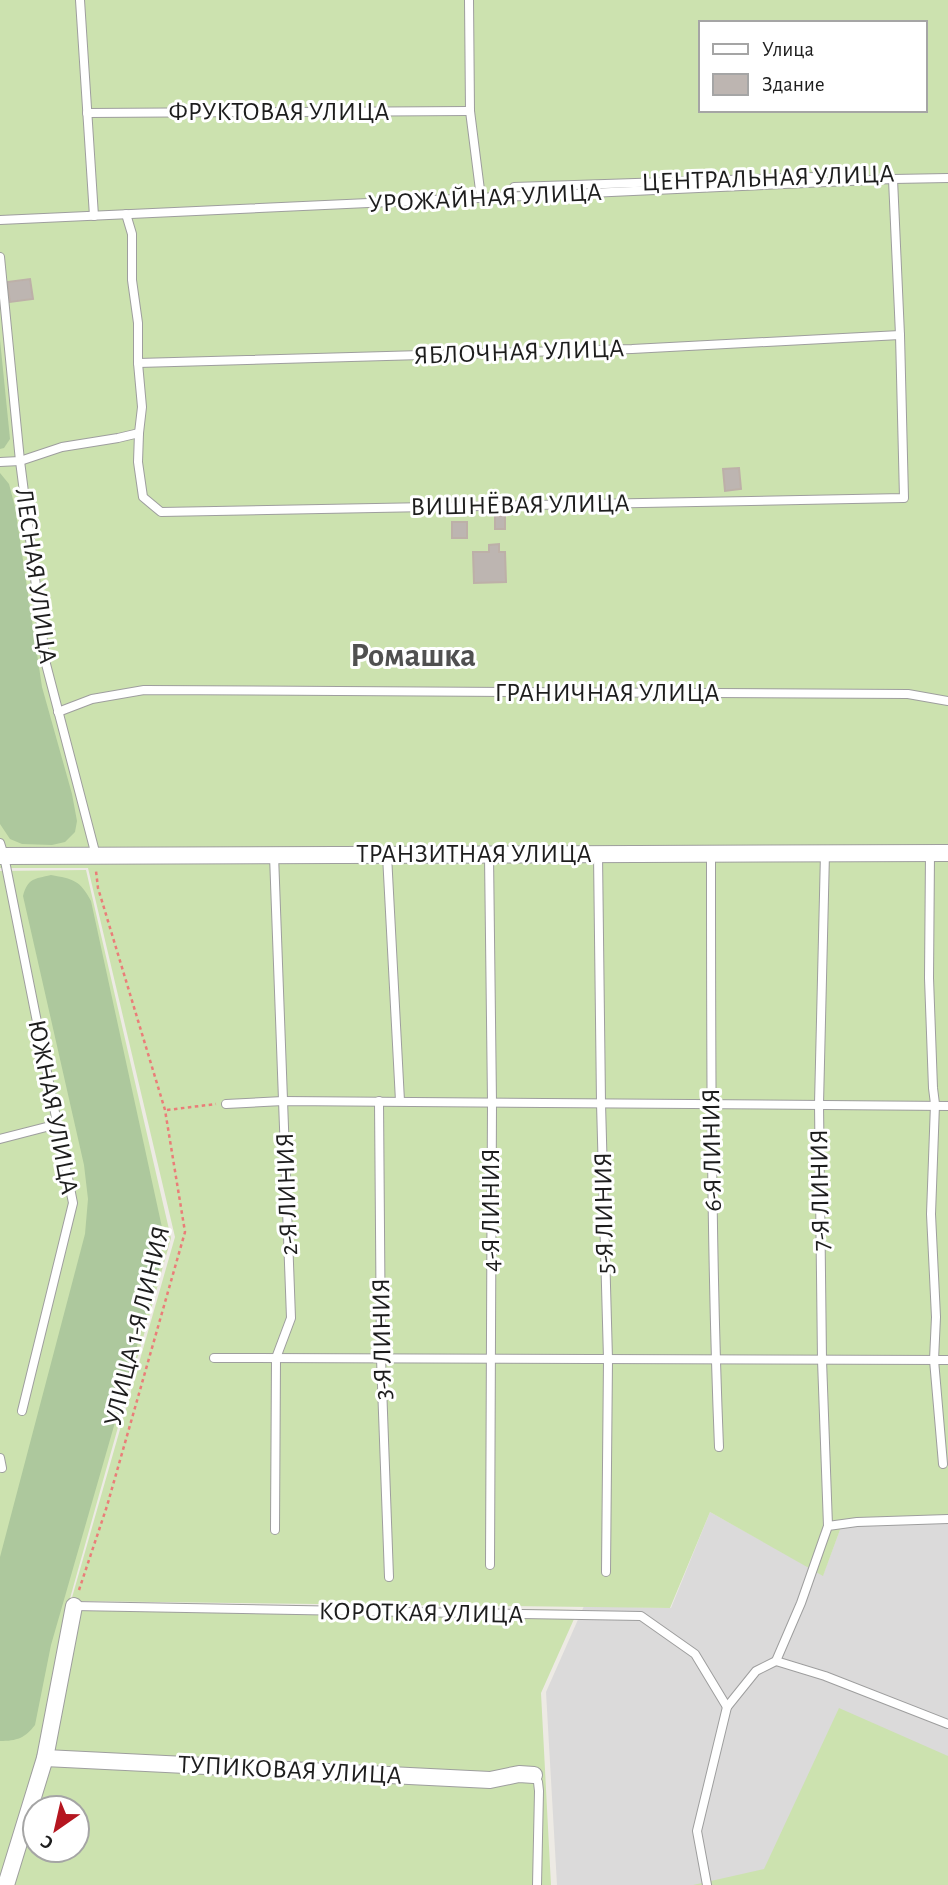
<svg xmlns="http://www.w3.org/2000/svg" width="948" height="1885" viewBox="0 0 948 1885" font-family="'Alegreya Sans',sans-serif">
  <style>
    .residential { fill: #dbdada }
    .grass { fill: #cce2af; fill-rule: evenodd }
    .forest { fill: #adc89d }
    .building { fill: #bdb5b1; stroke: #bdb0a8; stroke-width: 2 }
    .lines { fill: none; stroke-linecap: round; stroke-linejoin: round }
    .service-casing { stroke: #9e9e9e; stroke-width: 10 }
    .minor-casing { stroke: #9e9e9e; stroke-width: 18 }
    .path { stroke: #ea7d78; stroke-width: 2.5; stroke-dasharray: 3.5 3.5; stroke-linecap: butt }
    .service { stroke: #fff; stroke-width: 8 }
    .minor { stroke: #fff; stroke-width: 16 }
    .labels { text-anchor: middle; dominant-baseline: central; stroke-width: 6; stroke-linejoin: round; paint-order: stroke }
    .street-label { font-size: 26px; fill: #1d1d1d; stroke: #fff }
    .district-label { font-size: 33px; font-weight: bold; fill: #505050; stroke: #fff }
  </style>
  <rect width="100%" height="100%" fill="#edeae4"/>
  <polygon class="residential" points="710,1512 823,1575 844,1519 948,1516 948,1885 557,1885 546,1692 584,1606 671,1608"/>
  <g class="grass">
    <path d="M0 0H948V1516L844 1519 823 1576 710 1512 670 1608 71 1601 175 1237 88 868H0ZM701 23H925V110H701Z"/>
    <path d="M86 870 171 1238 69 1602 578 1610 541 1693 551 1885H0V871ZM35 1808H77V1850H35Z"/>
    <polygon points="839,1708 948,1756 948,1885 693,1885 764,1869"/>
  </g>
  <g class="forest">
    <polygon points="0,340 10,439 4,448 0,449"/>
    <polygon points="0,473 9,484 15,507 42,687 72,794 77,821 75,832 65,842 52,845 22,844 10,839 0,824"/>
    <path d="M51 875C73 879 80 880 91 901L163 1232 162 1259 51 1645 35 1725C25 1738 17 1741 0 1741V1557L85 1234 88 1199 84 1165 23 896C28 878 34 879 51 875Z"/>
  </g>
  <g class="building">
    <polygon points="30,279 33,299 10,302 7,282"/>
    <polygon points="739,468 741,489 725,491 723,469"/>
    <rect x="495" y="516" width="10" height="13"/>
    <rect x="452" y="522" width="15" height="16"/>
    <polygon points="499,544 499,552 505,552 506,582 474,583 473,552 489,552 489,545"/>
  </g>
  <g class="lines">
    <defs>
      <g id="service">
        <polyline points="80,0 94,216"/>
        <polyline points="469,0 470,111 481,198"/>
        <polyline points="87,113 470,111"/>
        <polyline points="509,196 514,187 815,177"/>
        <polyline points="126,214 132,234 132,280 138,323 138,363 142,407 139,433 138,462 143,497 161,512 904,498 900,335 893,179"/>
        <polyline points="0,220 893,179 948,178"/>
        <polyline points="0,257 20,461 46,664 94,848"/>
        <polyline points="138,363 632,349 900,335"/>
        <polyline points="0,462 20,461 62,447 118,438 139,433"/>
        <polyline points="58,712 92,699 144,690 908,694 948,701"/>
        <polyline points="0,843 4,856 73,1203 22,1411"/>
        <polyline points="825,853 819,1104 822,1360 828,1526"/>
        <polyline points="930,853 929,978 933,1088 935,1104 931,1214 936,1317 934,1360 943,1464"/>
        <polyline points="598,854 601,1103 608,1359 606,1572"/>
        <path d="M711 854C711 1052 711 1250 719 1447"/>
        <polyline points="274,855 291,1318 276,1358 275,1530"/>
        <polyline points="387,855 400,1101"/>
        <polyline points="489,855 492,1102 490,1565"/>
        <polyline points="379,1101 381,1358 389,1577"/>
        <polyline points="226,1104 283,1101 948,1106"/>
        <polyline points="0,1139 58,1124"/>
        <polyline points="214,1358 948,1360"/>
        <polyline points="0,1458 2,1468"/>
        <polyline points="74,1606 641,1616 695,1654 727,1707"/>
        <polyline points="776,1661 825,1676 948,1724"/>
        <polyline points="534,1775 538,1782 539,1791 537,1885"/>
        <polyline points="707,1885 697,1831 727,1707 756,1671 776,1661 801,1603 828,1526 857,1522 948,1519"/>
      </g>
      <g id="minor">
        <polyline points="0,856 948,853"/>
        <polyline points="45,1758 490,1780 519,1774 534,1775"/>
        <polyline points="6,1885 45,1758 74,1606"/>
      </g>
    </defs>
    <use href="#service" class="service-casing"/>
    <use href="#minor" class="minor-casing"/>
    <g class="path">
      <polyline points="167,1110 216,1104"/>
      <polyline points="79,1590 107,1506 185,1232 165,1110 98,888 96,871"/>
    </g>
    <use href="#service" class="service"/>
    <use href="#minor" class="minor"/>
  </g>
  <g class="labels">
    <g class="street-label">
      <text x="279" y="112">ФРУКТОВАЯ УЛИЦА</text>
      <text transform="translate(768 178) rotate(-2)">ЦЕНТРАЛЬНАЯ УЛИЦА</text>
      <text transform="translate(485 198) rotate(-3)">УРОЖАЙНАЯ УЛИЦА</text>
      <text transform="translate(519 352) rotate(-2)">ЯБЛОЧНАЯ УЛИЦА</text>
      <text transform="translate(520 505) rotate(-1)">ВИШНЁВАЯ УЛИЦА</text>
      <text transform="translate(36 576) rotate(82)">ЛЕСНАЯ УЛИЦА</text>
      <text x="607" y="693">ГРАНИЧНАЯ УЛИЦА</text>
      <text x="474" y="854">ТРАНЗИТНАЯ УЛИЦА</text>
      <text transform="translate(53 1107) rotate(79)">ЮЖНАЯ УЛИЦА</text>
      <text transform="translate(712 1150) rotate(-91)">6-Я ЛИНИЯ</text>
      <text transform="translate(820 1190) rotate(-91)">7-Я ЛИНИЯ</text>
      <text transform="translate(287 1194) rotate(-92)">2-Я ЛИНИЯ</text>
      <text transform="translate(491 1210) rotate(-90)">4-Я ЛИНИЯ</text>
      <text transform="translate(604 1213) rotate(-91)">5-Я ЛИНИЯ</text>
      <text transform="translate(137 1326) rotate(-76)">УЛИЦА 1-Я ЛИНИЯ</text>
      <text transform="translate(382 1339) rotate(-91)">3-Я ЛИНИЯ</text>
      <text transform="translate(421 1613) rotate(1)">КОРОТКАЯ УЛИЦА</text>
      <text transform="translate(290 1770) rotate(3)">ТУПИКОВАЯ УЛИЦА</text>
    </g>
    <g class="district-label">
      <text x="413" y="656">Ромашка</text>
    </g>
  </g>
  <rect x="699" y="21" width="228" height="91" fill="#ffffff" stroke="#a5a5a5" stroke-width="2"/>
  <rect x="713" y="44" width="35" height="10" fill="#ffffff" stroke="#a5a5a5" stroke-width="2"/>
  <text x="762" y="56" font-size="21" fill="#1d1d1d">Улица</text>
  <rect x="713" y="74" width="35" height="21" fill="#bdb5b1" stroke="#a5a5a5" stroke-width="2"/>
  <text x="762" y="91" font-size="21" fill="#1d1d1d">Здание</text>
  <g transform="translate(56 1829) rotate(214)"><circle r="33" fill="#ffffff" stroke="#a5a5a5" stroke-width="2"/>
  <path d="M0-5L12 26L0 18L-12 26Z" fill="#b51620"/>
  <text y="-10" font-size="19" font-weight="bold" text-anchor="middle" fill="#1d1d1d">С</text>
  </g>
</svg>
